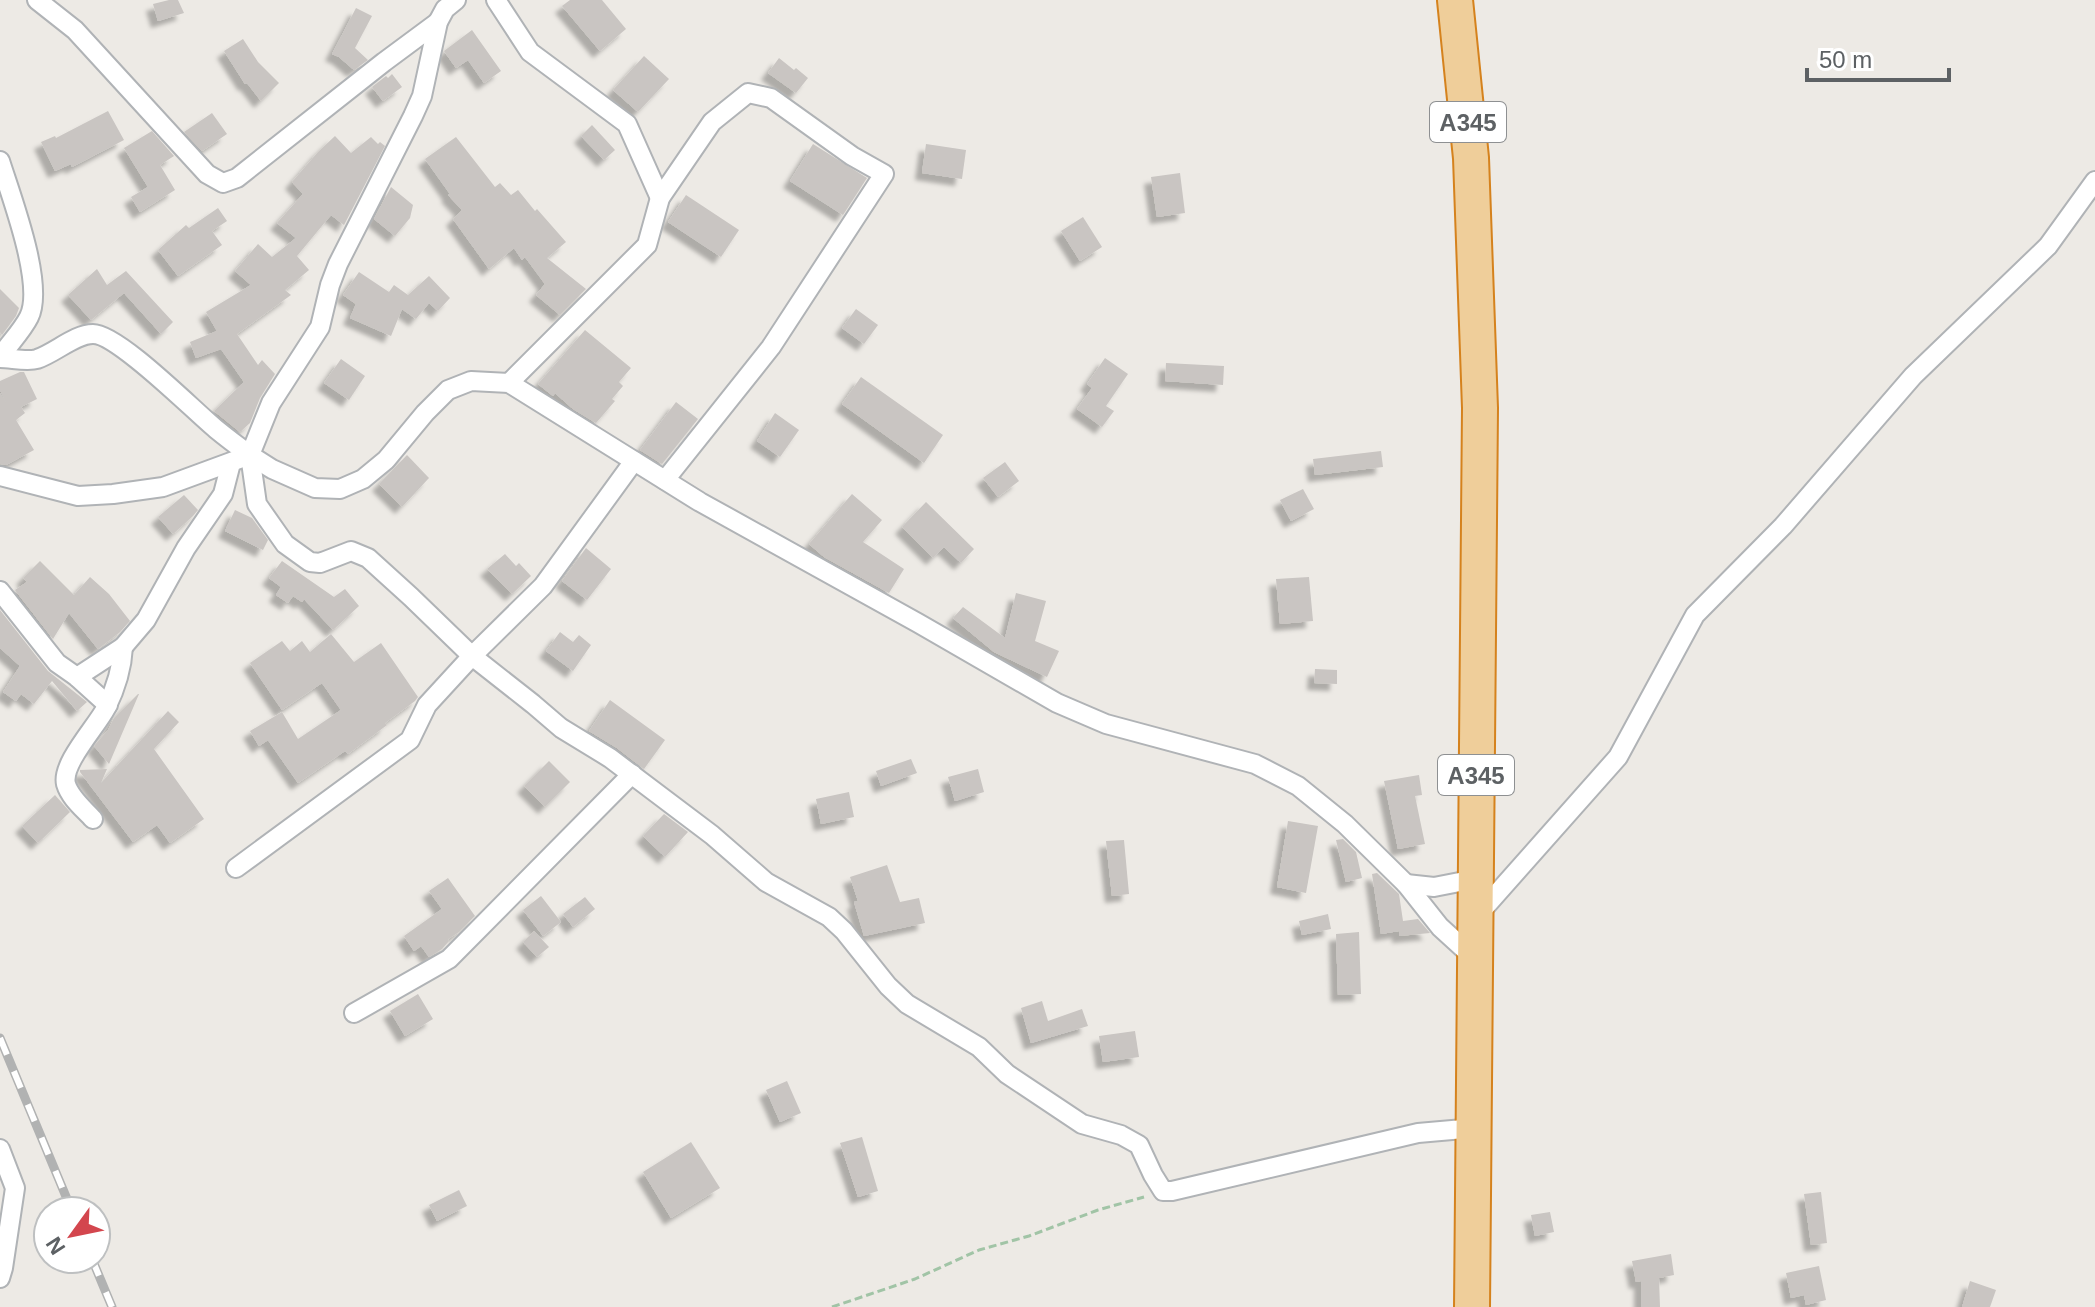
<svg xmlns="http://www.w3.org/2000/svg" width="2095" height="1307" viewBox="0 0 2095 1307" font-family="Helvetica,sans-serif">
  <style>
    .building { fill: #c9c5c2; filter: url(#shadow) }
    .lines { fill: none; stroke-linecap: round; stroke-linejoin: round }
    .street-casing { stroke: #b0b3b6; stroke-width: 22 }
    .highway-casing { stroke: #d5821d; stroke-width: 38 }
    .path { stroke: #a1c4a6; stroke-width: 3; stroke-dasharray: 8 4; stroke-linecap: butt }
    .street { stroke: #fff; stroke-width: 18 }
    .highway { stroke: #efce9a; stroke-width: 34 }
    .rail-casing { stroke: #b1b2b2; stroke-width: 9 }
    .rail { stroke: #fff; stroke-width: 6; stroke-dasharray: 18; stroke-linecap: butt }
    .labels { text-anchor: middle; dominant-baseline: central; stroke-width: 8; stroke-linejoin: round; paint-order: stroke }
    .shield { fill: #fff; stroke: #8e9092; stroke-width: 2 }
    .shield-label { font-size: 24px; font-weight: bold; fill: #5d6164 }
  </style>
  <defs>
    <filter id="shadow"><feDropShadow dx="-7" dy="7" stdDeviation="2" flood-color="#0004"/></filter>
  </defs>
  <rect width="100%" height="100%" fill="#edeae5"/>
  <g class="building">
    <polygon points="169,0 178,0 184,13 158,21 153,4"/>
    <polygon points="570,0 602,0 626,29 600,51 562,6"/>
    <polygon points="356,8 372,16 355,48 368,60 354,70 339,57 332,54"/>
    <polygon points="472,30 501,71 484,83 468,60 456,68 444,51"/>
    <polygon points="243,39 258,62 279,83 261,101 247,83 245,84 224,51"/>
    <polygon points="644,56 669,79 638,112 613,90"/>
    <polygon points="779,58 794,70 796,68 808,78 796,93 768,73"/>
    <polygon points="392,74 402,87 383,101 372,87 386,76 388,78"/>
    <polygon points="108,111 124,140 72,167 71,164 55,171 41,142 55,136 56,138"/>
    <polygon points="212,113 227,134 202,151 184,132"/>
    <polygon points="592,125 615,150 604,160 581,136"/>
    <polygon points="152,131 174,156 160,165 175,190 140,212 131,197 148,187 124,148"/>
    <polygon points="335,136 351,153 371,137 378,144 380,142 385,146 344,225 331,215 297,256 309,270 285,290 291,295 237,334 258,365 262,360 275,374 260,398 250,423 240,432 214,411 244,382 221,349 196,358 190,342 217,331 206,312 251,285 235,271 258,244 272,257 296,238 277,223 303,194 292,182 318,152"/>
    <polygon points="456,137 495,187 500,183 511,195 518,190 535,211 537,209 566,242 547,258 586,289 560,315 536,295 545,284 525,257 522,260 514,248 489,269 453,219 462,210 448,195 450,194 425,159"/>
    <polygon points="813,144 867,178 843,215 790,181"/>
    <polygon points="926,144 966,150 962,179 922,173"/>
    <polygon points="1180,173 1185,213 1157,217 1151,177"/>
    <polygon points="391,187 413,205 410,218 395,236 374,219"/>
    <polygon points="686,195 739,230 721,257 668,222"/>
    <polygon points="218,208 227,221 212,231 222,245 178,276 158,250 186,225 189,228"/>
    <polygon points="1083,217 1102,247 1080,261 1061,231"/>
    <polygon points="97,269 107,285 126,271 173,322 161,334 124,293 91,320 68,295"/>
    <polygon points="359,272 389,292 394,285 408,295 429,276 450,298 438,311 429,303 416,319 402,309 391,336 350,318 356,304 343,295"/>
    <polygon points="0,289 19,308 16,316 2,335 0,332"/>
    <polygon points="856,309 878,325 864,344 842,328"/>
    <polygon points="585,330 631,368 619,382 623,386 612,399 615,401 596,423 573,409 555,393 553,396 538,384"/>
    <polygon points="1105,358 1128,374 1106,406 1114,411 1102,427 1077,409 1092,388 1087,384"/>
    <polygon points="341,359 365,376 349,400 324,383"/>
    <polygon points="1166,363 1224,366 1223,385 1165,381"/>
    <polygon points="20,372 24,372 37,399 21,407 25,413 16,420 34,450 6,465 0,464 0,393 6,403 0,390 0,381"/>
    <polygon points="861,377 943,435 924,463 842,404"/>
    <polygon points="676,402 698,419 662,464 640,450"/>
    <polygon points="775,413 799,430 780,457 757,441"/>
    <polygon points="1381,451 1383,467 1315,475 1313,459"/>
    <polygon points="407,455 429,478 402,507 379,484"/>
    <polygon points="1005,462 1019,481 998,497 983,478"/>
    <polygon points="1303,489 1314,509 1291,521 1280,500"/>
    <polygon points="852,494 882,520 863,542 904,569 889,593 824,557 809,544"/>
    <polygon points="184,495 198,510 193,516 173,534 158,517"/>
    <polygon points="926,502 974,549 961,563 944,547 933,558 902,527"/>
    <polygon points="235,510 252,518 268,540 263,550 225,531"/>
    <polygon points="586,548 611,569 587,600 562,581"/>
    <polygon points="505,554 516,566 519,563 531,576 512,594 487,569"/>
    <polygon points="40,561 74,595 90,577 109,594 130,621 120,632 98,649 69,613 53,639 15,590 27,582 23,578"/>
    <polygon points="282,561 334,597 345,589 359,606 333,630 304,599 302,602 293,596 288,603 276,595 281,587 269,578"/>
    <polygon points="1309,577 1313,621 1280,624 1276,579"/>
    <polygon points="1016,593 1046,601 1035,641 1059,651 1047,677 994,652 953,618 963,607 1005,638"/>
    <polygon points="0,610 48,671 87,702 77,711 52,681 34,704 21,694 16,701 3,692 20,666 0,648"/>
    <polygon points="560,632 573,642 579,635 591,645 573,671 546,651"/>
    <polygon points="331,634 354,662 381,643 418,697 415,701 385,723 387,725 348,754 345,751 298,783 268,740 259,746 250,731 282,712 298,739 341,710 322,683 282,710 250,663 282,641 290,651 302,641 310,652"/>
    <polygon points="1315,669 1337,670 1337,684 1314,683"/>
    <polygon points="138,694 139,694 109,764 94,746 108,730 114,718"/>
    <polygon points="610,700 665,740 644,769 617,748 589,731"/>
    <polygon points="168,711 179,722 154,749 204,819 170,843 157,825 133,842 80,772 80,770 107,769 101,783"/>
    <polygon points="911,759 917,773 881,786 876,771"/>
    <polygon points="549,761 570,782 545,807 524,786"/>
    <polygon points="978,769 984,792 955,801 948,777"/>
    <polygon points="1419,775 1422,795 1415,796 1425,844 1398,849 1384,781"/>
    <polygon points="849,792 854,817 821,824 816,799"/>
    <polygon points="55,795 70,812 38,843 22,826"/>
    <polygon points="664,814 688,832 665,857 643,836"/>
    <polygon points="1288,821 1318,826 1306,893 1277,887"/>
    <polygon points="1343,839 1356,852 1362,878 1346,882 1336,840"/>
    <polygon points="1124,840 1129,894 1112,896 1106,841"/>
    <polygon points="887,865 900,902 919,898 925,923 864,936 854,902 858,901 850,877"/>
    <polygon points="1377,873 1399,894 1403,921 1418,919 1430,933 1399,936 1399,931 1381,934 1372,874"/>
    <polygon points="448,878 475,916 459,932 448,939 449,941 442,949 429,957 421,946 414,951 404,936 442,909 429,891"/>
    <polygon points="541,896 561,922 543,936 523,910"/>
    <polygon points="585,897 595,909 573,927 563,914"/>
    <polygon points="1328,914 1331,929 1302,935 1299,921"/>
    <polygon points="534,931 549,947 537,957 523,942"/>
    <polygon points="1359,932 1361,994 1338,995 1336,934"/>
    <polygon points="418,994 433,1019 405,1036 390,1011"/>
    <polygon points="1042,1001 1048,1021 1082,1009 1088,1026 1031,1043 1021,1008"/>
    <polygon points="1135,1031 1139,1057 1103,1062 1099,1036"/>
    <polygon points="787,1081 801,1113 780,1122 766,1090"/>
    <polygon points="862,1137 878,1191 858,1197 840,1143"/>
    <polygon points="691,1142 720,1188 671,1218 643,1172"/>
    <polygon points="459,1190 467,1206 437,1221 429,1205"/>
    <polygon points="1821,1192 1827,1243 1811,1245 1804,1194"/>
    <polygon points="1550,1212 1554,1232 1535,1236 1531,1215"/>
    <polygon points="1671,1254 1674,1275 1659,1278 1660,1307 1641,1307 1641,1281 1636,1282 1632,1261"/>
    <polygon points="1819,1266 1826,1300 1806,1305 1804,1295 1791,1298 1786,1273"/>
    <polygon points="1970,1281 1996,1290 1990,1307 1962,1307"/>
  </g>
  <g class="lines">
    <defs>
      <g id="street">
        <polyline points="37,0 75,30 207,174 223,183 237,178 384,62 438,22"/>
        <polyline points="456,0 445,9 438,22 422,96 413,116 338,264 330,285 320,327 271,403 250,455 257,504 285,544 310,562 320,563 351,551 368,558 411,597 472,656 533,704 561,728 610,758 712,835 766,882 829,917 844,931 888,986 907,1004 979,1047 1007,1074 1082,1124 1121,1135 1139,1145 1153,1175 1163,1191 1172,1191 1418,1133 1475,1128"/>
        <polyline points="496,0 530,52 627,124 660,198"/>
        <path d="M0 161C11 196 45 285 29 317 22 331 9 344 0 357"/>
        <path d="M0 358C11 358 27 362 37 359 55 353 75 334 93 334 118 334 193 410 216 429 227 438 239 447 250 455"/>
        <polyline points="509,383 647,245 660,198 712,122 748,93 771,98 852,156 884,174 771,347 665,480"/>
        <polyline points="0,476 78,496 113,494 163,487 250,455 272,469 315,488 340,489 363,479 386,460 425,413 448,390 471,381 509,383 700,502 918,623 1057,703 1106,724 1255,764 1298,786 1345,824 1406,884 1440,927 1474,958"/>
        <polyline points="0,591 57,663 77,677 108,705"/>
        <polyline points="77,677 123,647 146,620 186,548 223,494 231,463"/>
        <path d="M93 819C84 809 70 798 66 784 61 764 96 727 106 708 115 690 122 667 123 647"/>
        <polyline points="236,868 410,740 427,705 472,656 543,586 634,461"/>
        <polyline points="1406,884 1434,887 1475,879"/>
        <polyline points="1477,916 1618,757 1695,615 1783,526 1913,376 2048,246 2095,181"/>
        <polyline points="354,1013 449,959 632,774"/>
        <polyline points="0,1149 15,1188 3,1268 0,1278"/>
      </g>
      <polyline id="highway" points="1455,0 1471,158 1480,408 1472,1307"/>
    </defs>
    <use href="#street" class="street-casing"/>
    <use href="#highway" class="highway-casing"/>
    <polyline class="path" points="832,1307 915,1279 979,1250 1029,1236 1098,1210 1144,1197"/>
    <use href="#street" class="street"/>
    <use href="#highway" class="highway"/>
    <defs>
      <g id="rail">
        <polyline points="0,1038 72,1211"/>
        <polyline points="92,1259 112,1307"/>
      </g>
    </defs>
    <use href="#rail" class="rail-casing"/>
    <use href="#rail" class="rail"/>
  </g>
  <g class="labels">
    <g class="shield">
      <rect x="1430" y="102" width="76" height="40" rx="6"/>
      <rect x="1438" y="755" width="76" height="40" rx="6"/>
    </g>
    <g class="shield-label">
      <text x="1468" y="122">A345</text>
      <text x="1476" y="775">A345</text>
    </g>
  </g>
  <g transform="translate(72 1235) rotate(237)"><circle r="38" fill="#ffffff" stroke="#bec0c1" stroke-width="2"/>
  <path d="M0-6L14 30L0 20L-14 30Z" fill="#d3464e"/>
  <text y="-12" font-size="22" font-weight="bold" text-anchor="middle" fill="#5d6164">N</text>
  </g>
  <path d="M1807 68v12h142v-12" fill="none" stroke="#5d6164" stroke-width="4"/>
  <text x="1819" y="68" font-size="24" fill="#5d6164" stroke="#ffffff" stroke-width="6" paint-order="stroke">50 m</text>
</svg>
